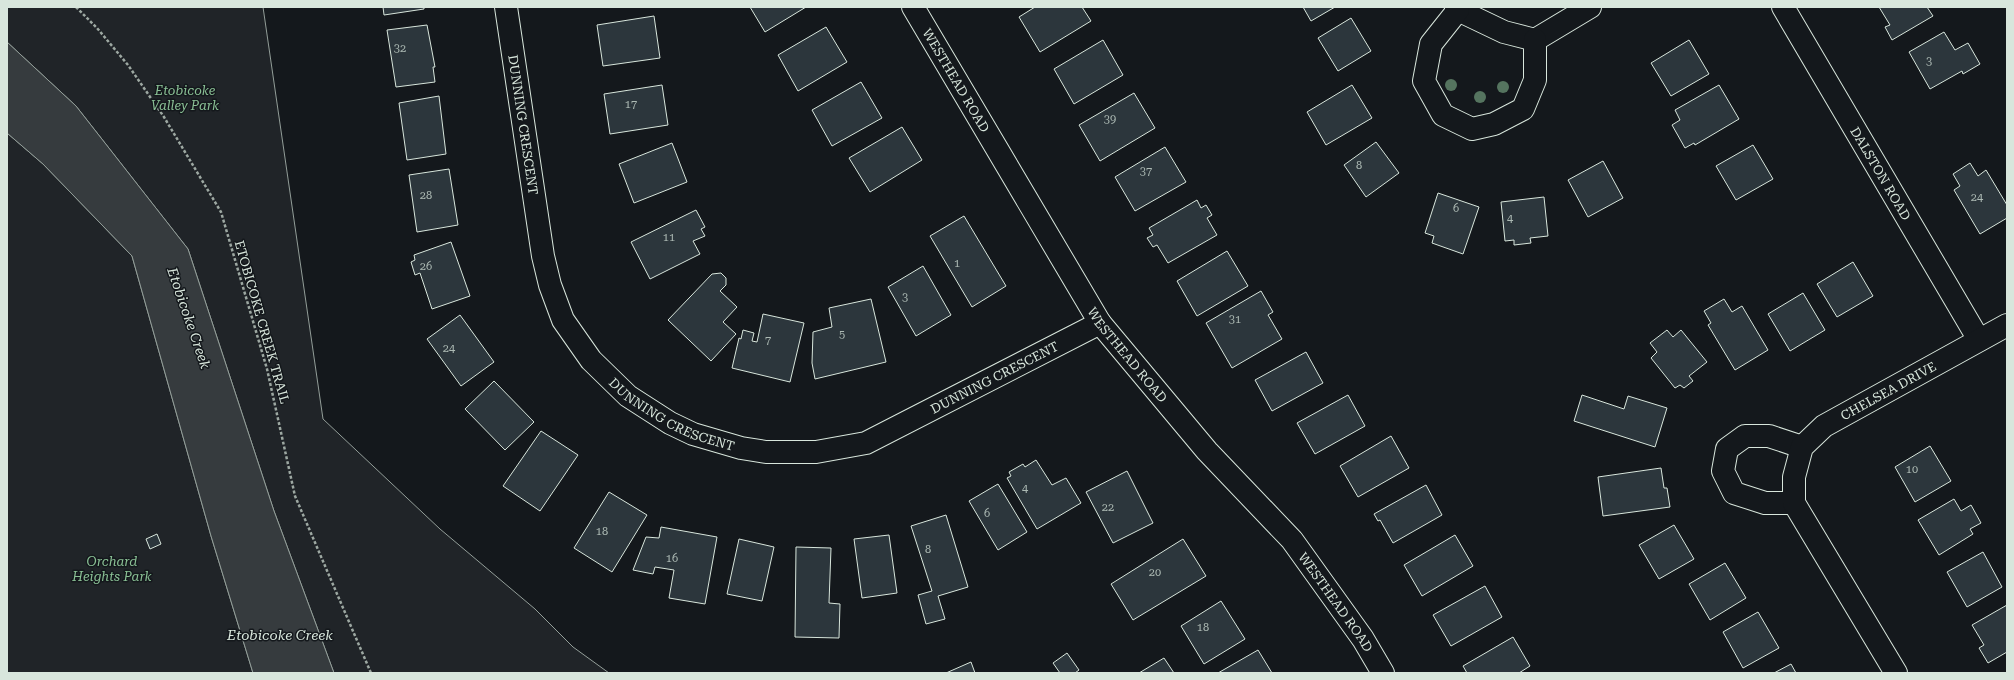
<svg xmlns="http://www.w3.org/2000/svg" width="2014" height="680" viewBox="0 0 2014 680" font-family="'Roboto Serif',serif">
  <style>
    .green { fill: #202428; stroke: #939e99 }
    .water { fill: #363b3e; stroke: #939e99 }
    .building { fill: #2c363c; stroke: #d8e6dc }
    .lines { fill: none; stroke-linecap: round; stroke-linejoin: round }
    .minor-casing { stroke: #d8e6dc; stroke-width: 24 }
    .path { stroke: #9da8a2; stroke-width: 2.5; stroke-dasharray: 3 2; stroke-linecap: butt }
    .minor { stroke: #14181c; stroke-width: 22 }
    .tree { fill: #55745f }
    .labels { text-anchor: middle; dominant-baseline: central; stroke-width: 3; stroke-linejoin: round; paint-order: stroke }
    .number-label { font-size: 11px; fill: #adbab4 }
    .street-label { font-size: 13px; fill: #d8e6dc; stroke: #14181c }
    .park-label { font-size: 13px; font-style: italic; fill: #8ac095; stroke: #14181c }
    .water-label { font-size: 14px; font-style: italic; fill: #d8e6dc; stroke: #14181c }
  </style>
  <rect width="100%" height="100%" fill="#14181c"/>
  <g class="green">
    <polygon points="7,7 263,7 323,419 440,529 535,609 573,647 609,673 334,673 274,511 188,249 76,106 7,42"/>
    <polygon points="7,133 43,164 132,256 211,536 253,673 7,673"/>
  </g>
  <polygon class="water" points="7,42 76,106 188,249 274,511 334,673 253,673 211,536 132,256 43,164 7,133"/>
  <g class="building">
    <polygon points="383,7 424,7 424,9 384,15"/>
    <polygon points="750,7 806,7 765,32"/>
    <polygon points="1035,7 1082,7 1091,21 1040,52 1019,17"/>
    <polygon points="1303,7 1335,7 1311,21"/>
    <polygon points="1879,7 1927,7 1933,16 1892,40 1885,27 1890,25"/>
    <polygon points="654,16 660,58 603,66 597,25"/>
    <polygon points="1351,18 1371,51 1338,71 1318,38"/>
    <polygon points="427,25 435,67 433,67 435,82 396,87 387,30"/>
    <polygon points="826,27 847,62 798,91 778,55"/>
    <polygon points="1944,32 1955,50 1968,43 1980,64 1963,74 1962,71 1930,89 1909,52"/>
    <polygon points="1103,40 1123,75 1074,104 1054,69"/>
    <polygon points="1689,40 1709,74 1671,96 1651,63"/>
    <polygon points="861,82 882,118 832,146 812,110"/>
    <polygon points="662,85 668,125 610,134 604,94"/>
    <polygon points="1352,85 1372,118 1326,145 1307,112"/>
    <polygon points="1719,85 1739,119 1695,145 1694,143 1685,148 1672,125 1680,120 1675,110"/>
    <polygon points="1134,93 1155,128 1100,161 1079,125"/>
    <polygon points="439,96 446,154 407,160 399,103"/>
    <polygon points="902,127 922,160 870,192 849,158"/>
    <polygon points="1376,142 1399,173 1366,197 1344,165"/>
    <polygon points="672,143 687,182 634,203 619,164"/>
    <polygon points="1753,145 1773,179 1736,200 1716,166"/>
    <polygon points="1165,147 1186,182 1135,211 1115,177"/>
    <polygon points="1603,161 1623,198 1588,217 1568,180"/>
    <polygon points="1970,163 1978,176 1986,170 2007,205 2007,218 1980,234 1954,190 1960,186 1953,174"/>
    <polygon points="449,169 458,225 417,232 409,175"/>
    <polygon points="1438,193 1479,207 1463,254 1432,243 1434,236 1425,233"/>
    <polygon points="1544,197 1548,236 1530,238 1531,243 1514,245 1514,240 1505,241 1501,202"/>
    <polygon points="1197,200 1201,208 1206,205 1212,215 1207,218 1217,235 1168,263 1157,245 1153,247 1147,238 1153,235 1149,228"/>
    <polygon points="696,210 705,227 701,229 705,236 693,241 700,254 650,279 631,242"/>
    <polygon points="964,216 1006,286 972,307 930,236"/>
    <polygon points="451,242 470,296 432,309 420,273 415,275 411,262 415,260 414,255"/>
    <polygon points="1227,251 1248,286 1197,316 1177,281"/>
    <polygon points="1853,262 1873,296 1837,317 1817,284"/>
    <polygon points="923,266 951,315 916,336 888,287"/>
    <polygon points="721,273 726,278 726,285 720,291 737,307 723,322 736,334 711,361 668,320 712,274"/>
    <polygon points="1261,291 1273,312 1268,315 1282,339 1232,368 1206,323"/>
    <polygon points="1803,293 1825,330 1790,351 1768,314"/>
    <polygon points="871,299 886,362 815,379 812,363 813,332 832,327 829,308"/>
    <polygon points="1724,299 1732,312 1742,306 1768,350 1735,370 1708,325 1711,323 1704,311"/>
    <polygon points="763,314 804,323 790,382 732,368 739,338 741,339 743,330 754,333 752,341 757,342"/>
    <polygon points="460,315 494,362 461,386 427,339"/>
    <polygon points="1667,330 1673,337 1681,330 1707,362 1689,376 1693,381 1684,388 1680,385 1675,388 1651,358 1657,352 1650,343"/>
    <polygon points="1306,352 1323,383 1272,411 1255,380"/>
    <polygon points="494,381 534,422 505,450 465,409"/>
    <polygon points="1348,395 1365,426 1315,454 1297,423"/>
    <polygon points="1582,395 1624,409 1628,396 1667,408 1655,447 1574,421"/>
    <polygon points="541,431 578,455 540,511 503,486"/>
    <polygon points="1391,436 1409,468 1358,497 1340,466"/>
    <polygon points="1930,446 1951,481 1915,502 1895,467"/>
    <polygon points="1036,460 1052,485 1066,478 1081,503 1037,529 1007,478 1011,476 1009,472 1023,464 1025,467"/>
    <polygon points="1661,468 1664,488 1667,488 1670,507 1603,516 1598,477"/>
    <polygon points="1127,471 1153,523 1113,543 1086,492"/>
    <polygon points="998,484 1027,532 998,550 969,501"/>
    <polygon points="1426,485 1442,515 1393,543 1380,520 1378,521 1374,514"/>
    <polygon points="609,492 647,515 612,572 574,548"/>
    <polygon points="1954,499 1961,511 1971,505 1981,523 1970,529 1973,534 1939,555 1918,520"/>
    <polygon points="946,515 968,587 938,596 945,619 926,624 918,595 932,591 911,526"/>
    <polygon points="1674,525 1694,559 1659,579 1639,545"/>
    <polygon points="661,527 717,537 705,604 669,598 674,570 655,567 653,574 633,570 646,537 659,538"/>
    <polygon points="157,534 161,544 150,549 146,539"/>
    <polygon points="889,535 897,593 862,598 854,539"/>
    <polygon points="1455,535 1473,566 1422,596 1404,565"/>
    <polygon points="739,539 774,547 762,601 727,594"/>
    <polygon points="1183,539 1206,576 1133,620 1111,584"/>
    <polygon points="796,547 831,548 829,603 840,604 839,638 795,637"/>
    <polygon points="1983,552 2002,587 1967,607 1947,572"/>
    <polygon points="1725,563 1746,598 1710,620 1689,584"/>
    <polygon points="1485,586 1502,617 1451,646 1433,615"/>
    <polygon points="1221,601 1245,639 1204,664 1181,626"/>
    <polygon points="2007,605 2007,652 1988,663 1979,648 1984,645 1972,625"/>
    <polygon points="1758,612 1779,648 1743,668 1723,632"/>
    <polygon points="1513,637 1530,666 1519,673 1467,673 1463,666"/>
    <polygon points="1258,650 1272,673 1218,673"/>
    <polygon points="1067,653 1079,670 1075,673 1060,673 1053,663"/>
    <polygon points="1164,658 1174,673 1139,673"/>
    <polygon points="971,662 975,673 946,673"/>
    <polygon points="1791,664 1796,673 1774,673"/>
  </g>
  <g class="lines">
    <defs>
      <g id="minor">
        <path id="s1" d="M506 7 543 256 550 285 563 320 591 360 628 396 670 423 693 434 741 448 766 452H816L866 443 1100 323"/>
        <path id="s2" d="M913 7 1100 323 1207 451 1292 540 1363 639 1383 673"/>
        <polyline points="1456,7 1458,10 1504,32 1535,40 1590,7"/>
        <path id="s3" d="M1783 7 1979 340"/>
        <polyline points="1458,10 1431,44 1424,81 1443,115 1472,129 1494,124 1523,109 1535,80 1535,40"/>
        <polyline points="1794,503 1765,503 1734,493 1723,471 1727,449 1745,436 1769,436 1802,447"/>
        <path id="s4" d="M1896 673 1794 503V477L1802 447 1824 426 2007 325"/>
      </g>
    </defs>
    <use href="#minor" class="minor-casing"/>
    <polyline class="path" points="76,7 97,28 128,65 164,117 221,212 267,369 295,496 371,673"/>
    <use href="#minor" class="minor"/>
  </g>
  <g class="tree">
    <circle cx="1451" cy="85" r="6"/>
    <circle cx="1503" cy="87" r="6"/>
    <circle cx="1480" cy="97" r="6"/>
  </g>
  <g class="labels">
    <g class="number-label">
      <text x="400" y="48">32</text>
      <text x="1929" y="61">3</text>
      <text x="631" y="104">17</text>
      <text x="1110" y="119">39</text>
      <text x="1359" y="165">8</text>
      <text x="1146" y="171">37</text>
      <text x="426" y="195">28</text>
      <text x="1977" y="197">24</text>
      <text x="1456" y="208">6</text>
      <text x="1510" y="218">4</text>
      <text x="669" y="237">11</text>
      <text x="957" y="263">1</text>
      <text x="426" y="266">26</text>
      <text x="905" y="297">3</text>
      <text x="1235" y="319">31</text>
      <text x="842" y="334">5</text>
      <text x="768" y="340">7</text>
      <text x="449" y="348">24</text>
      <text x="1912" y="469">10</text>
      <text x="1025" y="488">4</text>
      <text x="1108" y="507">22</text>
      <text x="987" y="513">6</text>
      <text x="602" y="531">18</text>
      <text x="928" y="549">8</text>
      <text x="672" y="558">16</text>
      <text x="1155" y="572">20</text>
      <text x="1203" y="627">18</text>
    </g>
    <g class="street-label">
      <text stroke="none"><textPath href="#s2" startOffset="85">WESTHEAD ROAD</textPath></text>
      <text stroke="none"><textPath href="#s1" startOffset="119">DUNNING CRESCENT</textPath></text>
      <text stroke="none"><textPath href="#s3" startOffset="193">DALSTON ROAD</textPath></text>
      <text transform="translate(262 322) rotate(74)">ETOBICOKE CREEK TRAIL</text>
      <text stroke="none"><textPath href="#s2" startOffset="409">WESTHEAD ROAD</textPath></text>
      <text stroke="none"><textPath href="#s1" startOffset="815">DUNNING CRESCENT</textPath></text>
      <text stroke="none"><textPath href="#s4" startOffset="359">CHELSEA DRIVE</textPath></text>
      <text stroke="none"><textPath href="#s1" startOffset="467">DUNNING CRESCENT</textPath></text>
      <text stroke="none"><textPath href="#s2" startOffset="733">WESTHEAD ROAD</textPath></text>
    </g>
    <g class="park-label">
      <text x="185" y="90">Etobicoke<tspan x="185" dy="15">Valley Park</tspan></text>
      <text x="112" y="561">Orchard<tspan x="112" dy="15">Heights Park</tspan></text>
    </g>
    <g class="water-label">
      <text transform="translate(189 318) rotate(71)">Etobicoke Creek</text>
      <text x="280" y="635">Etobicoke Creek</text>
    </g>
  </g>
  <rect width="2014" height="680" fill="none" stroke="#d8e6dc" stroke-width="16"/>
</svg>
